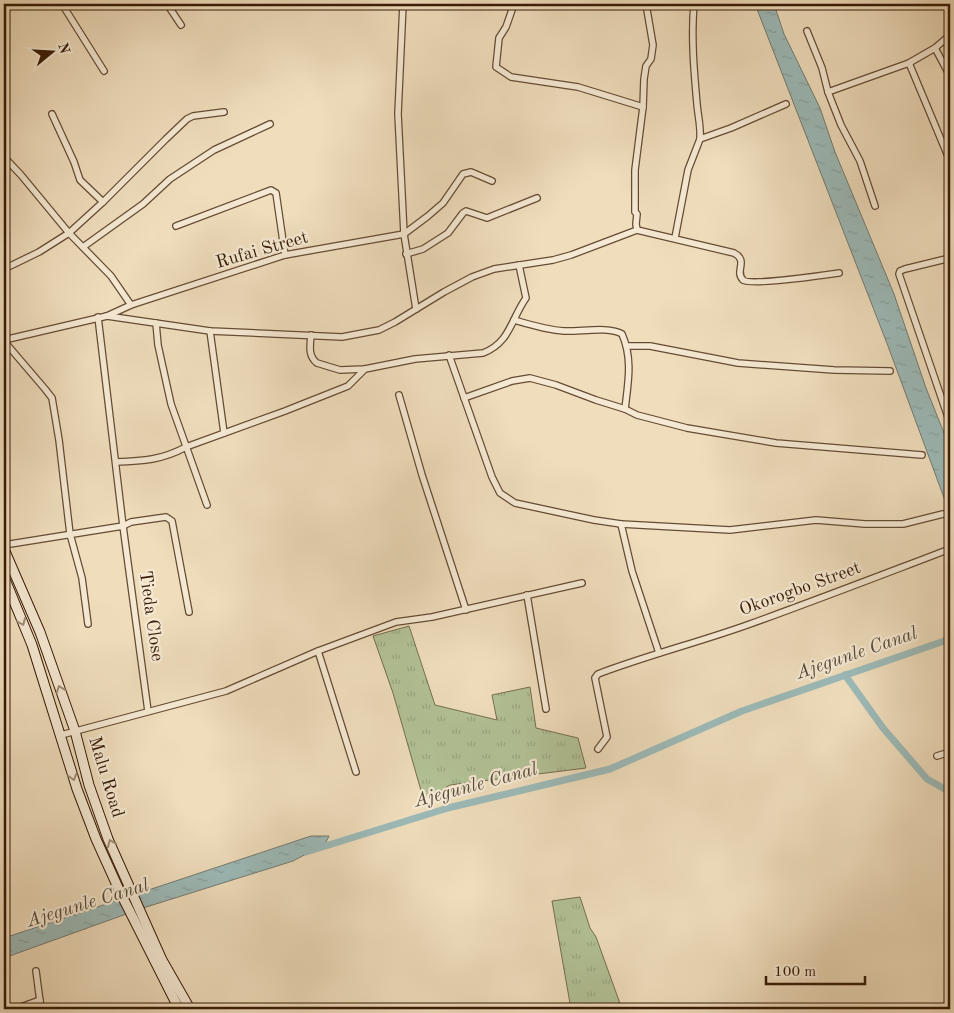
<svg xmlns="http://www.w3.org/2000/svg" width="954" height="1013" viewBox="0 0 954 1013" font-family="'Old Standard TT',serif">
  <style>
    .grass { fill: url(#grass-tufts); stroke: #746e4e }
    .water { fill: url(#water-ripples); stroke: #747a71 }
    .lines { fill: none; stroke-linecap: round; stroke-linejoin: round }
    .canal { stroke: #9cbab8; stroke-width: 7 }
    .minor-casing { stroke: #654b34; stroke-width: 8 }
    .secondary-casing { stroke: #371a06; stroke-width: 11 }
    .minor { stroke: #f5e9d3; stroke-width: 5.5 }
    .secondary { stroke: #f5e9d3; stroke-width: 9 }
    .oneway { stroke: #a08c77 }
    .labels { text-anchor: middle; dominant-baseline: central; stroke-width: 4.5; stroke-linejoin: round; paint-order: stroke }
    .street-label { font-size: 18px; fill: #371a06; stroke: #f5e9d3 }
    .water-label { font-size: 19px; font-style: italic; fill: #554a3b; stroke: #f5e9d3 }
  </style>
  <defs>
    <pattern id="grass-tufts" width="24" height="20" patternUnits="userSpaceOnUse" patternTransform="scale(1.25)"><rect width="24" height="20" fill="#b2c296"/><path d="M3 7l-1-3M5 7V3M7 7l1-3M15 17l-1-3M17 17v-4M19 17l1-3" fill="none" stroke="#9aa680"/></pattern>
    <pattern id="water-ripples" width="26" height="14" patternUnits="userSpaceOnUse" patternTransform="scale(1.25)"><rect width="26" height="14" fill="#9cbab8"/><path d="M2 4q2-2 4 0t4 0M15 11q2-2 4 0t4 0" fill="none" stroke="#879f9d"/></pattern>
  </defs>
  <rect width="100%" height="100%" fill="#efddbc"/>
  <filter id="stains"><feTurbulence type="fractalNoise" baseFrequency=".004" numOctaves="4"/><feColorMatrix values="0 0 0 0 .2 0 0 0 0 .09 0 0 0 0 .02 0 0 0 .5 -.17"/></filter>
  <radialGradient id="worn" r=".72"><stop offset=".6" stop-color="#630" stop-opacity="0"/><stop offset="1" stop-color="#630" stop-opacity=".3"/></radialGradient>
  <g class="grass">
    <polygon points="409,626 435,705 497,720 492,695 530,687 536,728 578,738 586,768 450,785 424,801 393,693 373,636"/>
    <polygon points="580,897 590,928 596,937 622,1009 571,1009 552,901"/>
  </g>
  <g class="water">
    <polygon points="755,4 774,4 784,34 820,108 835,152 894,294 926,388 950,448 950,514 888,346"/>
    <polygon points="311,836 329,836 325,844 293,861 143,908 4,958 4,938"/>
  </g>
  <g class="lines">
    <g class="canal">
      <polyline points="845,675 883,728 927,779 950,792"/>
      <polyline points="306,852 448,808 610,769 742,711 950,639"/>
    </g>
    <defs>
      <g id="minor">
        <polyline points="62,4 104,71"/>
        <polyline points="167,4 181,25"/>
        <polyline points="403,4 398,114 404,234 416,309"/>
        <polyline points="514,4 506,27 499,38 496,67 511,77 578,87 643,107"/>
        <path d="M694 4C691 37 694 71 697 104 698 116 701 127 700 139"/>
        <polyline points="948,4 950,16"/>
        <polyline points="4,6 6,4"/>
        <polyline points="807,31 822,68 828,92 841,125 860,161 875,206"/>
        <polyline points="935,48 950,76"/>
        <polyline points="909,63 950,161"/>
        <polyline points="828,92 909,63 935,48 950,35"/>
        <polyline points="52,114 74,162 80,180 103,202"/>
        <polyline points="4,157 21,175 69,233 111,276 131,305"/>
        <polyline points="176,226 271,190 276,193 285,255"/>
        <polyline points="637,230 636,224 637,214 635,212 635,170 643,107 644,79 646,66 651,59 653,45 646,4"/>
        <polyline points="675,238 688,170 700,139 731,128 786,104"/>
        <polyline points="83,247 143,204 170,179 214,150 270,124"/>
        <polyline points="406,254 423,249 448,233 463,213 466,211 487,218 537,198"/>
        <polyline points="950,258 905,269 900,271 899,274 950,423"/>
        <polyline points="4,269 39,252 69,233 103,202 166,139 187,119 193,116 224,112"/>
        <path d="M107 316 210 331 342 337 379 330 395 322 444 292 472 277 494 269 553 260 571 255 637 230 734 253C749 261 734 271 743 280 749 286 825 275 839 273"/>
        <polyline points="98,317 123,526 148,711"/>
        <path d="M514 320C531 325 547 330 564 331 580 332 609 326 622 334 633 359 628 383 625 409"/>
        <polyline points="156,323 158,345 171,404 207,505"/>
        <polyline points="210,331 224,433"/>
        <path d="M311 335C310 346 308 356 317 363L340 370 365 369 415 359 483 353C510 343 511 319 526 298L519 265"/>
        <polyline points="4,340 107,316 131,305 285,255 404,234 428,216 443,203 463,174 471,172 492,181"/>
        <polyline points="4,341 45,389 52,398 59,440 70,534 82,578 88,624"/>
        <polyline points="628,346 650,346 738,363 834,370 890,371"/>
        <polyline points="449,355 492,477 500,493 515,503 594,520 621,524 730,530 816,520 865,524 903,524 943,514"/>
        <polyline points="399,395 422,475 466,610"/>
        <polyline points="464,398 512,381 530,378 556,385 596,400 625,409 637,415 687,428 776,443 922,455"/>
        <path d="M116 462C143 461 162 460 186 447L285 411 348 386 365 369"/>
        <polyline points="621,524 632,571 659,653"/>
        <polyline points="4,545 123,526 131,522 166,517 172,521 189,612"/>
        <polyline points="527,595 546,709"/>
        <polyline points="318,651 356,772"/>
        <polyline points="61,735 226,691 318,651 396,622 432,617 582,583"/>
        <path d="M598 749 607 737 596 683 595 678 598 674C648 655 700 642 750 624 817 600 884 574 950 549"/>
        <polyline points="937,756 950,752"/>
        <polyline points="36,971 41,1009"/>
        <polyline points="15,1009 40,1000"/>
      </g>
      <g id="secondary">
        <polyline points="4,549 40,632 75,731 89,785 108,839 162,960 190,1009"/>
        <polyline points="4,577 32,645 77,789 96,839 120,892 179,1009"/>
      </g>
    </defs>
    <use href="#minor" class="minor-casing"/>
    <use href="#secondary" class="secondary-casing"/>
    <use href="#minor" class="minor"/>
    <use href="#secondary" class="secondary"/>
  </g>
  <defs><path id="oneway-chevron" d="M-2-3.5L2.5 0L-2 3.5" fill="none" stroke-width="1.6" stroke-linecap="round" stroke-linejoin="round" transform="scale(1.25)"/></defs>
  <g class="oneway">
    <use href="#oneway-chevron" transform="translate(22 622) rotate(67)"/>
    <use href="#oneway-chevron" transform="translate(60 689) rotate(-110)"/>
    <use href="#oneway-chevron" transform="translate(73 777) rotate(74)"/>
    <use href="#oneway-chevron" transform="translate(111 843) rotate(-113)"/>
  </g>
  <g class="labels">
    <g class="street-label">
      <text transform="translate(262 250) rotate(-16)">Rufai Street</text>
      <text transform="translate(800 589) rotate(-20)">Okorogbo Street</text>
      <text transform="translate(151 616) rotate(82)">Tieda Close</text>
      <text transform="translate(106 777) rotate(73)">Malu Road</text>
    </g>
    <g class="water-label">
      <text transform="translate(857 654) rotate(-19)">Ajegunle Canal</text>
      <text transform="translate(476 786) rotate(-15)">Ajegunle Canal</text>
      <text transform="translate(88 904) rotate(-17)">Ajegunle Canal</text>
    </g>
  </g>
  <rect width="954" height="1013" fill="none" stroke="#efddbc" stroke-width="20"/>
  <rect x="5" y="5" width="944" height="1003" fill="none" stroke="#371a06" stroke-width="2.5"/>
  <rect x="10" y="10" width="934" height="993" fill="none" stroke="#371a06"/>
  <g transform="translate(52 52) rotate(72)" stroke="#f5e9d3" stroke-width="4" paint-order="stroke">
  <path d="M0-4L9 19L0 12L-9 19Z" fill="#371a06"/>
  <text y="-8" font-size="14" font-weight="bold" text-anchor="middle" fill="#371a06">N</text>
  </g>
  <path d="M766 976v8h99v-8" fill="none" stroke="#371a06" stroke-width="2.5"/>
  <text x="774" y="976" font-size="15" fill="#371a06" stroke="#f5e9d3" stroke-width="4" paint-order="stroke">100 m</text>
  <rect width="100%" height="100%" filter="url(#stains)"/>
  <rect width="100%" height="100%" fill="url(#worn)"/>
</svg>
